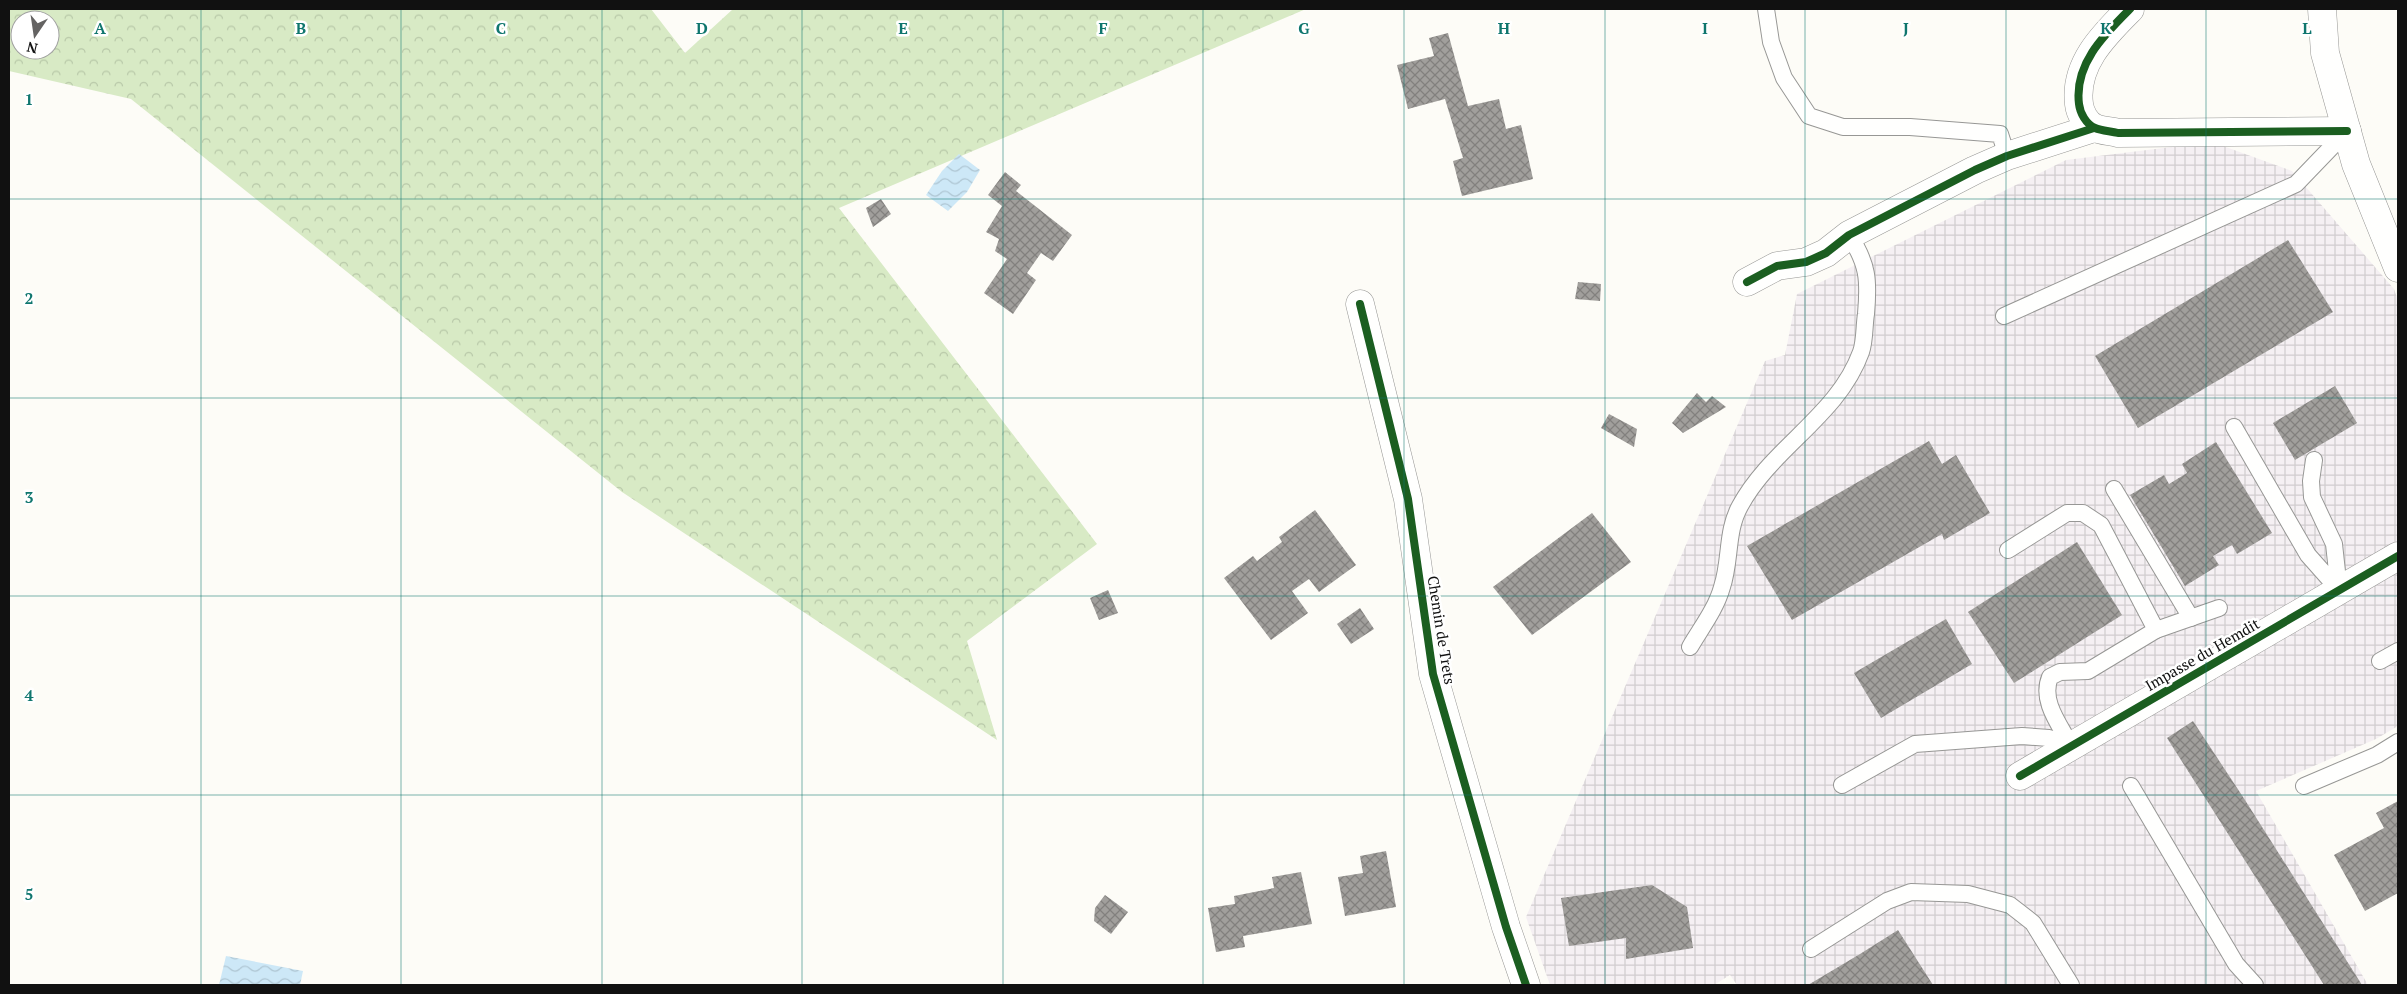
<svg xmlns="http://www.w3.org/2000/svg" width="2407" height="994" viewBox="0 0 2407 994" font-family="'PT Serif',serif">
  <style>
    .industrial { fill: url(#industrial-grid) }
    .forest { fill: url(#forest-crowns); fill-rule: evenodd }
    .water { fill: url(#water-waves) }
    .building { fill: url(#building-cross-hatch) }
    .lines { fill: none; stroke-linecap: round; stroke-linejoin: round }
    .lane-casing { stroke: #979795; stroke-width: 18 }
    .street-casing { stroke: #979795; stroke-width: 29 }
    .lane { stroke: #fffffe; stroke-width: 16 }
    .street { stroke: #fffffe; stroke-width: 28 }
    .cycleway-casing { stroke: #fff; stroke-width: 11 }
    .cycleway { stroke: #1b5e20; stroke-width: 8 }
    .grid { fill: none; stroke: #0f766e; stroke-width: 1; stroke-opacity: 0.55 }
    .labels { text-anchor: middle; dominant-baseline: central; stroke-width: 5; stroke-linejoin: round; paint-order: stroke }
    .street-label { font-size: 15px; fill: #111; stroke: #fff }
    .grid-label { font-size: 16px; text-anchor: middle; font-weight: bold; fill: #0f766e; stroke: #fff; stroke-width: 5; stroke-linejoin: round; paint-order: stroke }
  </style>
  <defs>
    <pattern id="industrial-grid" width="8" height="8" patternUnits="userSpaceOnUse" patternTransform="scale(1.25)"><rect width="8" height="8" fill="#f5f0f3"/><path d="M0 4h8M4 0v8" fill="none" stroke="#d1cdcf"/></pattern>
    <pattern id="forest-crowns" width="20" height="18" patternUnits="userSpaceOnUse" patternTransform="scale(1.25)"><rect width="20" height="18" fill="#d8eac5"/><path d="M2 6a3 3 0 1 1 6 0M12 15a3 3 0 1 1 6 0" fill="none" stroke="#b8c8a8"/></pattern>
    <pattern id="water-waves" width="16" height="10" patternUnits="userSpaceOnUse" patternTransform="scale(1.25)"><rect width="16" height="10" fill="#cde8f7"/><path d="M0 5q4-4 8 0t8 0" fill="none" stroke="#afc6d3"/></pattern>
    <pattern id="building-cross-hatch" width="8" height="8" patternUnits="userSpaceOnUse" patternTransform="scale(1.25)"><rect width="8" height="8" fill="#a19f9c"/><path d="M0 0l8 8M0 8l8-8" fill="none" stroke="#82807e"/></pattern>
  </defs>
  <rect width="100%" height="100%" fill="#fdfcf7"/>
  <polygon class="industrial" points="2212,142 2292,171 2394,289 2398,300 2398,726 2376,739 2256,791 2368,985 1737,985 1730,975 1714,985 1550,985 1526,917 1765,361 1785,355 1797,294 2066,160"/>
  <path class="forest" d="M9 9H651L685 53 733 9H1306L839 208 1097 544 967 641 997 740 622 492 131 99 9 71ZM20 20H50V50H20Z"/>
  <g class="water">
    <polygon points="959,154 980,170 967,192 948,211 926,195 942,171"/>
    <polygon points="226,956 303,971 300,985 219,985"/>
  </g>
  <g class="building">
    <polygon points="1448,33 1468,106 1499,99 1506,129 1521,125 1533,179 1462,196 1453,161 1463,158 1445,99 1408,109 1397,65 1434,56 1429,38"/>
    <polygon points="1005,172 1021,185 1016,191 1072,235 1053,261 1041,253 1027,273 1036,280 1013,314 984,293 1007,259 995,251 999,239 986,232 1002,206 988,195"/>
    <polygon points="881,199 891,214 873,227 866,208"/>
    <polygon points="2288,240 2333,312 2138,428 2095,356"/>
    <polygon points="1578,282 1601,284 1600,301 1575,299"/>
    <polygon points="2335,386 2357,423 2295,460 2273,423"/>
    <polygon points="1697,393 1706,402 1712,396 1726,407 1683,433 1672,423"/>
    <polygon points="1609,414 1637,429 1634,447 1601,428"/>
    <polygon points="1929,441 1942,464 1956,455 1990,513 1944,540 1942,534 1792,620 1747,546"/>
    <polygon points="2216,442 2272,533 2237,554 2232,545 2213,556 2219,565 2185,586 2130,495 2164,475 2169,484 2187,473 2182,464"/>
    <polygon points="1315,510 1356,565 1319,592 1309,579 1292,591 1308,613 1271,640 1224,578 1253,556 1257,561 1282,542 1279,537"/>
    <polygon points="1592,513 1631,562 1532,635 1493,587"/>
    <polygon points="2077,542 2122,615 2014,683 1968,612"/>
    <polygon points="1108,590 1118,613 1099,620 1090,598"/>
    <polygon points="1360,608 1374,629 1351,644 1337,624"/>
    <polygon points="1946,619 1972,664 1881,718 1854,673"/>
    <polygon points="2193,721 2245,800 2362,985 2324,985 2167,738"/>
    <polygon points="2398,801 2398,893 2365,911 2334,855 2384,828 2376,813"/>
    <polygon points="1386,851 1396,907 1345,916 1338,877 1363,873 1360,856"/>
    <polygon points="1301,872 1312,924 1243,936 1245,947 1216,952 1208,908 1235,904 1234,896 1274,888 1272,877"/>
    <polygon points="1652,885 1687,907 1693,948 1626,959 1626,938 1569,946 1561,898"/>
    <polygon points="1105,895 1128,912 1111,934 1094,921 1095,908"/>
    <polygon points="1898,930 1933,985 1808,985 1860,954"/>
  </g>
  <g class="lines">
    <defs>
      <g id="lane">
        <polyline points="1766,9 1771,42 1784,78 1809,116 1843,127 1910,127 2000,134 2007,156"/>
        <polyline points="2004,316 2296,184 2347,131"/>
        <polyline points="2234,427 2308,555 2339,590 2334,544 2312,497 2311,481 2314,460"/>
        <polyline points="2114,489 2191,618"/>
        <polyline points="2156,630 2219,608"/>
        <path d="M1690 647C1701 628 1716 609 1722 587 1731 560 1726 531 1740 506 1772 447 1838 416 1861 352 1865 341 1864 326 1866 314 1869 280 1868 264 1849 235"/>
        <polyline points="2380,661 2398,651"/>
        <path d="M1842 785 1915 744 2022 736 2049 738 2071 746C2060 725 2040 701 2050 677L2060 672 2088 671 2156 630 2101 525 2083 513H2067L2008 550"/>
        <polyline points="2131,786 2236,964 2255,985"/>
        <polyline points="2304,786 2377,755 2398,742"/>
        <polyline points="1811,949 1887,901 1911,892 1968,894 2010,905 2033,923 2071,985"/>
      </g>
      <g id="street">
        <path d="M2130 9C2104 35 2074 64 2079 104 2080 113 2086 124 2095 128 2102 131 2111 131 2118 133L2347 131"/>
        <polyline points="2322,9 2325,53 2356,164 2398,268"/>
        <polyline points="1747,282 1777,266 1806,262 1826,253 1849,235 1975,170 2007,156 2094,128"/>
        <polyline points="1360,304 1408,499 1433,674 1506,927 1526,985"/>
        <polyline points="2020,776 2398,556"/>
      </g>
    </defs>
    <use href="#lane" class="lane-casing"/>
    <use href="#street" class="street-casing"/>
    <use href="#lane" class="lane"/>
    <use href="#street" class="street"/>
    <defs>
      <g id="cycleway">
        <path d="M2130 9C2104 35 2074 64 2079 104 2080 113 2086 124 2095 128 2102 131 2111 131 2118 133L2347 131"/>
        <polyline points="1747,282 1777,266 1806,262 1826,253 1849,235 1975,170 2007,156 2094,128"/>
        <polyline points="1360,304 1408,499 1433,674 1506,927 1526,985"/>
        <polyline points="2020,776 2398,556"/>
      </g>
    </defs>
    <use href="#cycleway" class="cycleway-casing"/>
    <use href="#cycleway" class="cycleway"/>
  </g>
  <path class="grid" d="M201 9V985M401 9V985M602 9V985M802 9V985M1003 9V985M1203 9V985M1404 9V985M1605 9V985M1805 9V985M2006 9V985M2206 9V985M9 199H2398M9 398H2398M9 596H2398M9 795H2398"/>
  <g class="labels">
    <g class="street-label">
      <text transform="translate(1442 630) rotate(81)">Chemin de Trets</text>
      <text transform="translate(2202 654) rotate(-30)">Impasse du Hemdit</text>
    </g>
  </g>
  <g class="grid-label">
    <text x="100" y="34">A</text>
    <text x="301" y="34">B</text>
    <text x="501" y="34">C</text>
    <text x="702" y="34">D</text>
    <text x="903" y="34">E</text>
    <text x="1103" y="34">F</text>
    <text x="1304" y="34">G</text>
    <text x="1504" y="34">H</text>
    <text x="1705" y="34">I</text>
    <text x="1906" y="34">J</text>
    <text x="2106" y="34">K</text>
    <text x="2307" y="34">L</text>
    <text x="29" y="105">1</text>
    <text x="29" y="304">2</text>
    <text x="29" y="503">3</text>
    <text x="29" y="701">4</text>
    <text x="29" y="900">5</text>
  </g>
  <rect width="2407" height="994" fill="none" stroke="#111111" stroke-width="20"/>
  <g transform="translate(35 35) rotate(193)"><circle r="24" fill="#ffffff" stroke="#a0a0a0"/>
  <path d="M0-4L9 19L0 12L-9 19Z" fill="#646362"/>
  <text y="-8" font-size="14" font-weight="bold" text-anchor="middle" fill="#111111">N</text>
  </g>
</svg>
